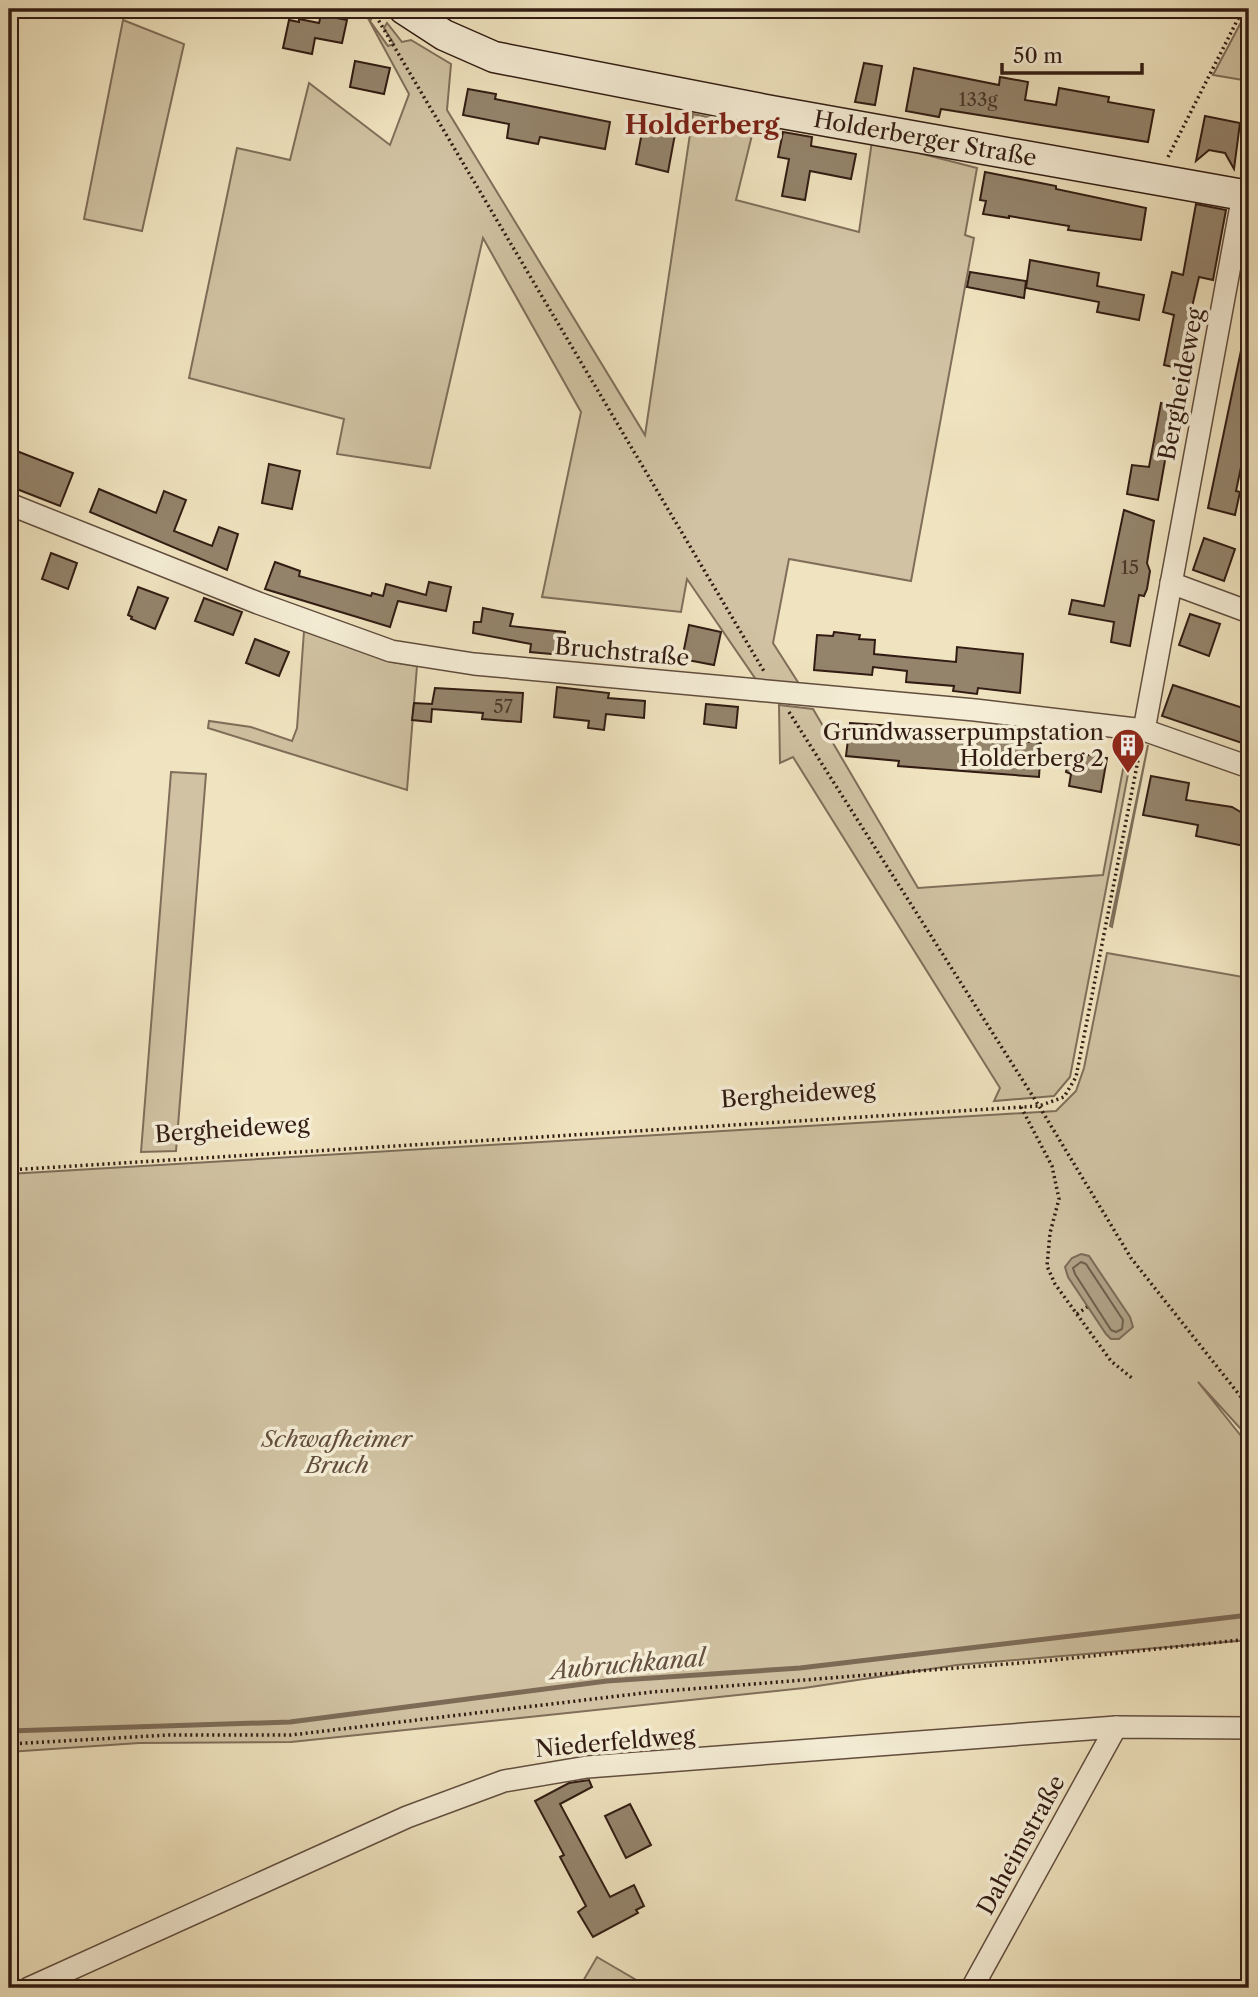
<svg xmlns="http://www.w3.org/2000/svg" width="1258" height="1997" viewBox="0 0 1258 1997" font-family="'Libre Caslon Text',serif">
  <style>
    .green { fill: #d0c2a2; stroke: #806e5a; stroke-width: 2 }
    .water { fill: #afa085; stroke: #7d6b57; stroke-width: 2 }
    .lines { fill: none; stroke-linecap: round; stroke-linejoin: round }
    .shore { stroke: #705e4c; stroke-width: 2 }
    .stream { stroke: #7d6b57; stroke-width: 5 }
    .building { fill: #94846c; stroke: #311b12; stroke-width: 2 }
    .street-casing { stroke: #614d3e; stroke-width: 24 }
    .secondary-casing { stroke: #311b12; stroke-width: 33 }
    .path { stroke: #311b12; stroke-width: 3.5; stroke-dasharray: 2 3.5; stroke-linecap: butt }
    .street { stroke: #f5edd6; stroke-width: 21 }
    .secondary { stroke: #f5edd6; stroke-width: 30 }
    .labels { text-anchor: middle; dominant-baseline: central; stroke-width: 7; stroke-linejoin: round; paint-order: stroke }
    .number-label { font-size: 19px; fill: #4a3528 }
    .street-label { font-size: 23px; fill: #311b12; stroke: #f5edd6 }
    .poi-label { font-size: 23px; fill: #311b12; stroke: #f5edd6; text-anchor: end }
    .park-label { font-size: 23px; font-style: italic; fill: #614d3d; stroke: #f5edd6 }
    .water-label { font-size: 24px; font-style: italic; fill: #635040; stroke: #f5edd6 }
    .quarter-label { font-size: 26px; font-weight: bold; fill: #7a1f14; stroke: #f5edd6 }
  </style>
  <rect width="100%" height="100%" fill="#f0e4c0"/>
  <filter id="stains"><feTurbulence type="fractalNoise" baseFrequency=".00286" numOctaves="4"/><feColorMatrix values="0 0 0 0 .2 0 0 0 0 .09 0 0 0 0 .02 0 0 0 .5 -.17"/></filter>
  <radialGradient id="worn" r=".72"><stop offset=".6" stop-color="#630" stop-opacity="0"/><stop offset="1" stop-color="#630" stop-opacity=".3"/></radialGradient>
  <g class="green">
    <polygon points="363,9 375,13 370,21 388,46 394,44 384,28 387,23 402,42 411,40 451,64 447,110 645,435 693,114 754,127 736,200 859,232 872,141 977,168 965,235 974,238 911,581 789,559 773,643 803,690 757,681 687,579 681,612 542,597 581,412 483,238 430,468 337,454 344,419 189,378 237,148 290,160 309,83 390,145 409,94"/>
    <polygon points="1248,9 1249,81 1213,75 1247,11"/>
    <polygon points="123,20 184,44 142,231 84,219"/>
    <polygon points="304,631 393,662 417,666 407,790 208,728 209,721 251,727 292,741 297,728"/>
    <polygon points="779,705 813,709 918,888 1103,875 1127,748 1133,748 1070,1077 1054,1096 994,1101 1000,1088 793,757 780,763"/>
    <polygon points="1148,745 1112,927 1110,926"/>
    <polygon points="171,772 206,774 176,1151 141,1152"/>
    <polygon points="1107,953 1249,978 1249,1438 1198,1382 1249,1446 1249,1640 957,1665 804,1688 291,1742 139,1743 9,1752 9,1174 1056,1111 1076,1091 1084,1068"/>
    <polygon points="597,1957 650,1988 579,1988"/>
  </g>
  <polygon class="water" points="1081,1254 1089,1256 1130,1317 1133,1327 1119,1339 1111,1339 1106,1334 1068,1277 1065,1267 1072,1258"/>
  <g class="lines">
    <polygon class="shore" points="1081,1262 1086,1264 1123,1320 1122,1329 1116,1332 1111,1330 1075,1274 1073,1268"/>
    <polyline class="stream" points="9,1731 290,1722 607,1681 800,1668 1249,1615"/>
  </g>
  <g class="building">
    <polygon points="321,15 347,20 342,43 315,38 312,54 283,48 289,20 299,22 299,19 319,23"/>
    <polygon points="355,61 390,68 384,94 350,87"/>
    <polygon points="864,63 882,66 875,105 855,102"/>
    <polygon points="914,68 999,85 1000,77 1028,82 1025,100 1056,105 1059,88 1109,97 1108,102 1154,110 1148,142 941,109 939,117 906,111"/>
    <polygon points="468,89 496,94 495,99 610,122 605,149 540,137 538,144 507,138 509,124 463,115"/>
    <polygon points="1205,116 1240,123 1234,169 1225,153 1209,150 1196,161"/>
    <polygon points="643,127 675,134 668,172 636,164"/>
    <polygon points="783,132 812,137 811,146 856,154 851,179 810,171 805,200 782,196 789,159 778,157"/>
    <polygon points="985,172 1056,186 1056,189 1146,208 1141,240 1068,230 1069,226 1009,216 1009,218 983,214 986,201 980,200"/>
    <polygon points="1196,204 1226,210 1213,280 1199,277 1185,337 1193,339 1186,370 1164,365 1174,315 1163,312 1172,272 1183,275"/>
    <polygon points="1030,260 1099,273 1097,286 1144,295 1139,320 1097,312 1099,302 1026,288"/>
    <polygon points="970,272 1026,281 1024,298 967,287"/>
    <polygon points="1243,341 1249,341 1249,429 1236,491 1240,492 1235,515 1208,508"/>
    <polygon points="1161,403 1182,408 1174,451 1167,449 1158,500 1127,494 1132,465 1149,467"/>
    <polygon points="9,448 73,473 60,506 9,486"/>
    <polygon points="269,464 300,471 292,509 262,503"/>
    <polygon points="99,489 156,513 164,491 186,500 174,531 212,546 219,527 238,534 227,570 90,512"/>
    <polygon points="1124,510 1154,521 1147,563 1150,571 1147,589 1144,596 1139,595 1130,646 1111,642 1114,622 1069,614 1072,600 1104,606"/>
    <polygon points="1204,538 1235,549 1224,581 1193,570"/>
    <polygon points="51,553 77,563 68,589 42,579"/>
    <polygon points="275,562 300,571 299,576 371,596 372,593 383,596 386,584 426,595 429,582 451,587 446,611 398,601 390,627 265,589"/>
    <polygon points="138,587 168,598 155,629 131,619 132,617 128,615"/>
    <polygon points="204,598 242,612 233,635 195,621"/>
    <polygon points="483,608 513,614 510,626 565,632 562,655 530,652 531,644 473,633 474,622 481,622"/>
    <polygon points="1190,614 1220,624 1209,656 1179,645"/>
    <polygon points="689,625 721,632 714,665 682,659"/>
    <polygon points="834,632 860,635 859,639 875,640 874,654 956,662 957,647 1023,654 1020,693 978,688 977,694 953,691 954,686 906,682 907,671 873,667 872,675 814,670 817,635 833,636"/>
    <polygon points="255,639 289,652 279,676 246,663"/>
    <polygon points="1173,685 1249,710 1249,731 1245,744 1162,716"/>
    <polygon points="557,687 609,693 608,698 645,701 644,718 606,714 604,730 588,728 589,721 554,717"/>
    <polygon points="435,688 523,693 521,722 482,719 483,713 432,709 431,722 412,720 414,703 432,704"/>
    <polygon points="706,704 738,707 736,728 704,724"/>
    <polygon points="850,723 937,729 942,734 1041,743 1039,777 898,766 899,761 846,756"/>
    <polygon points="1070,752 1107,758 1101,792 1069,786 1071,774 1066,772"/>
    <polygon points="1151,776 1189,783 1186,800 1232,807 1249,817 1249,847 1196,836 1198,825 1143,815"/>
    <polygon points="589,1780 592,1787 560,1804 610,1897 634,1885 644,1906 636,1910 638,1913 593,1937 578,1912 586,1906 560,1857 564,1855 535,1801 569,1783"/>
    <polygon points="630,1804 651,1845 626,1858 605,1816"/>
  </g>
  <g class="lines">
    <defs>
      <g id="street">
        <polyline points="9,504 258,603 391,651 474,664 975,710 1144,730 1249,767"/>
        <polyline points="1171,583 1249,612"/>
        <polyline points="1144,730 1243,195"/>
        <polyline points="29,1988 407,1817 504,1781 587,1767 1116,1727 1249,1728"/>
        <polyline points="972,1988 1116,1727"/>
      </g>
      <g id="secondary">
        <path id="s1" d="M404 9 444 35 494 57 771 111 1249 196"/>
      </g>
    </defs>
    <use href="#street" class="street-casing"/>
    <use href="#secondary" class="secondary-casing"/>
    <g class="path">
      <polyline points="380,12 376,16 765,673"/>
      <polyline points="1168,157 1243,9"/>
      <polyline points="789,712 1039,1106 1131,1258 1249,1407"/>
      <polyline points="1021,1107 1052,1166 1059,1199 1050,1233 1047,1266 1055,1284 1111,1361 1133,1379"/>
      <polyline points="9,1170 1039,1106 1064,1097 1076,1077 1140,750"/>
      <polyline points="1077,1314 1087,1307"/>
      <polyline points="9,1744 169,1735 291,1735 652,1692 1045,1661 1249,1639"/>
    </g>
    <use href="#street" class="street"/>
    <use href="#secondary" class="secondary"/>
  </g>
  <defs>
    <symbol id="building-pin" viewBox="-11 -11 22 30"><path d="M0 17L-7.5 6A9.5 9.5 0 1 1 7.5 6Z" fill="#8f2418" stroke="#f5edd6"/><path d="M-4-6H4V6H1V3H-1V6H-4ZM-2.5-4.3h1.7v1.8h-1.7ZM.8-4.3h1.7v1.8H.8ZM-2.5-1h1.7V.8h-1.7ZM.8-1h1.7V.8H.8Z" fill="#fff"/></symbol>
  </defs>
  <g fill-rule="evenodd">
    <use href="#building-pin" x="1109" y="726" width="38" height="52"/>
  </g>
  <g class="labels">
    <g class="number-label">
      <text x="978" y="99">133g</text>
      <text x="1130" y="567">15</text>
      <text x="503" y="706">57</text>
    </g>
    <g class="street-label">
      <text stroke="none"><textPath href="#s1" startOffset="541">Holderberger Straße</textPath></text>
      <text transform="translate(1181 384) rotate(-79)">Bergheideweg</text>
      <text transform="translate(622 652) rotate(5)">Bruchstraße</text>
      <text transform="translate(798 1094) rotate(-4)">Bergheideweg</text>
      <text transform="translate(232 1129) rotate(-4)">Bergheideweg</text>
      <text transform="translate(615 1742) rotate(-5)">Niederfeldweg</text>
      <text transform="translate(1021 1845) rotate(-61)">Daheimstraße</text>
    </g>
    <g class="poi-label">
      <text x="1104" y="732">Grundwasserpumpstation<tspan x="1104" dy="26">Holderberg 2</tspan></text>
    </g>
    <g class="park-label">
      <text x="337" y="1439">Schwafheimer<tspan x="337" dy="26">Bruch</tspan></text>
    </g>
    <g class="water-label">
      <text transform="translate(628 1664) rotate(-5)">Aubruchkanal</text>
    </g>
    <g class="quarter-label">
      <text x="702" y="125">Holderberg</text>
    </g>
  </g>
  <rect width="1258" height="1997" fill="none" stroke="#f0e4c0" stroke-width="35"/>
  <rect x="10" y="10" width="1237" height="1976" fill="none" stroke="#311b12" stroke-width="3.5"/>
  <rect x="18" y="18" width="1223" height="1962" fill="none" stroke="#311b12" stroke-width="2"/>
  <path d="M1002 63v10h140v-10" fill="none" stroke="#311b12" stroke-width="3.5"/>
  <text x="1013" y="63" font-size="21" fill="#311b12" stroke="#f5edd6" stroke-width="5" paint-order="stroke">50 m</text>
  <rect width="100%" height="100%" filter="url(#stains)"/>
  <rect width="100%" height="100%" fill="url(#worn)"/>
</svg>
